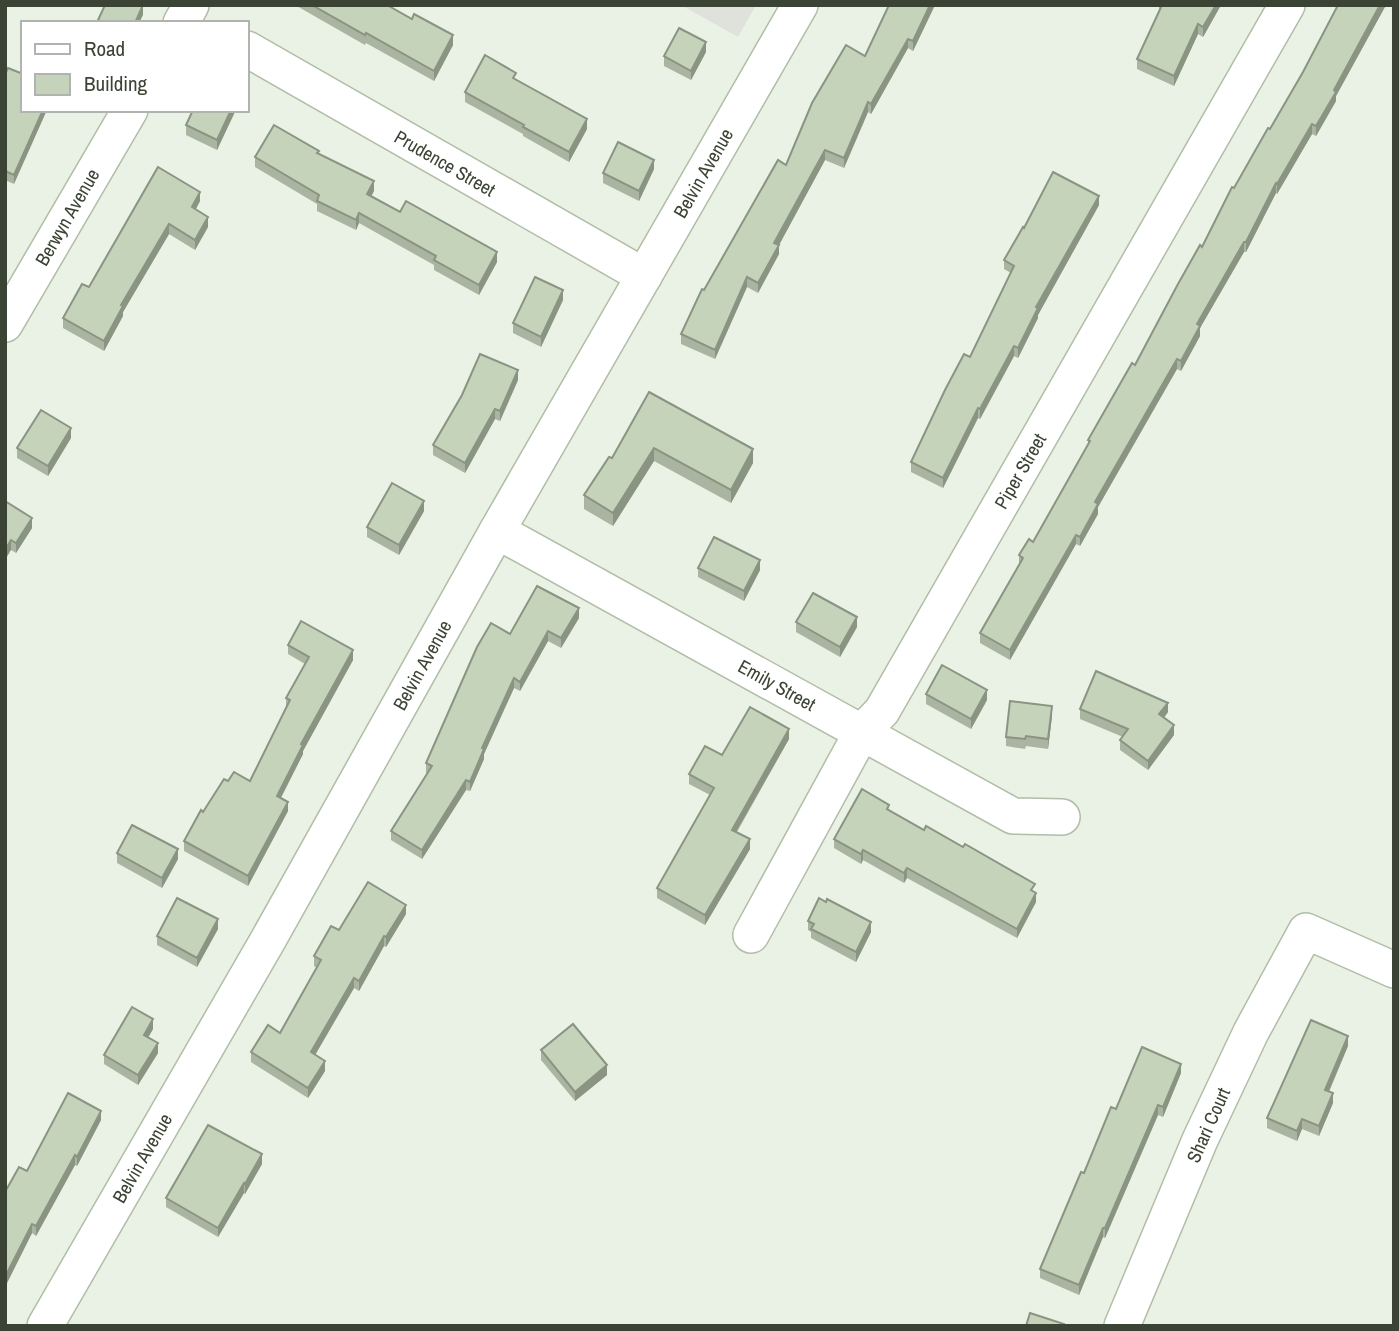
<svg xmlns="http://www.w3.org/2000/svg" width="1399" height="1331" viewBox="0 0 1399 1331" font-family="'Archivo Narrow',sans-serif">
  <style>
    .parking { fill: #dfe2dc }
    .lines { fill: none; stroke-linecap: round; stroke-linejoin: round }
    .minor-casing { stroke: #b0bda7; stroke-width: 38 }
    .minor { stroke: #fff; stroke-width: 35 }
    .wall { fill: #a9b5a0 }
    .shaded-wall { fill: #8a9482 }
    .building { fill: #c5d3ba; stroke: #8a9482; stroke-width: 2 }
    .labels { text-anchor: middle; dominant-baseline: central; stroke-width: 7; stroke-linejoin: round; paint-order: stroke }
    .street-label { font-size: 19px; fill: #3b4334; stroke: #fff }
  </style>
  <rect width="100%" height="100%" fill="#e9f2e4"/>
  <polygon class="parking" points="681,5 756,5 738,37"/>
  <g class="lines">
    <defs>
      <g id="minor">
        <polyline points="181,23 191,5"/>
        <polyline points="247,49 644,276"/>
        <polyline points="5,324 130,110"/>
        <polyline points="497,531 1013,816 1062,817"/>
        <polyline points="751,935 862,732 882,711 1287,5"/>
        <polyline points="45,1326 268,940 497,531 800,5"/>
        <polyline points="1122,1326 1200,1140 1251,1032 1306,931 1394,970"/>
      </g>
    </defs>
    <use href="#minor" class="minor-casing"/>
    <use href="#minor" class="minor"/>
  </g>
  <g class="wall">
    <polygon points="295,5 387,5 453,45 434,81 366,43 365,45"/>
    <polygon points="935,5 913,51 908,48 871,114 868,112 844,168 825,160 779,245 779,254 758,293 747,287 715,359 681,344 681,334 704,290 786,165 865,56"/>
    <polygon points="1159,5 1221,5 1203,37 1198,34 1174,86 1137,69 1137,59 1159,11"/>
    <polygon points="1338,5 1386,5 1336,96 1336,101 1316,136 1312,134 1277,194 1276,193 1246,252 1244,252 1200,328 1200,336 1181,371 1177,369 1098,507 1098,514 1080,546 1076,544 1010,660 980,643 980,633 1019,565 1019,555 1033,542 1088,445 1088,440 1135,365 1202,247 1234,188 1303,72"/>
    <polygon points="706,52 691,80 664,66 664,56"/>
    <polygon points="5,74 23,74 14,184 5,180"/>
    <polygon points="516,79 587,129 569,162 523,136 523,134 465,102 465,92"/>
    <polygon points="235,110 217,150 186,135 186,125"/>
    <polygon points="319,154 374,191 371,196 497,262 479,295 434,270 434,265 359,223 356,230 317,211 317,204 255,167 255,157"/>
    <polygon points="158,167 200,201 196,209 208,227 195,250 169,234 123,312 123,316 104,351 63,328 63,318 89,287"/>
    <polygon points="654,169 639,201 603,183 603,173"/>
    <polygon points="1099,205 1038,315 1038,318 1018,358 1014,356 980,419 978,418 943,488 911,472 911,462 970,357 1011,273 1004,269 1004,260 1024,228"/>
    <polygon points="563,300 541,347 513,333 513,323"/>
    <polygon points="518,380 500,421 495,419 465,473 433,455 433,445"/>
    <polygon points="649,392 753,463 731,503 654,461 613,526 584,509 584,495 612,458"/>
    <polygon points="71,438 48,476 17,458 17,448"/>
    <polygon points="5,501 32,528 16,553 11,550"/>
    <polygon points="424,511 399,555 367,537 367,527"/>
    <polygon points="698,568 760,570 744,601 698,577"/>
    <polygon points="579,618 561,648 548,641 520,691 514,688 484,754 484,759 470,791 466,790 422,859 391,840 391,831 427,773 426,773 426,763 510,634"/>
    <polygon points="796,622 857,627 840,657 796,632"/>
    <polygon points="288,645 353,660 303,751 303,754 281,798 288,811 248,886 184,851 184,841 203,812 228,781 250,781 286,708 286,698 305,664 288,654"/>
    <polygon points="926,694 987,700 971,729 926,704"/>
    <polygon points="1080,709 1168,712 1164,718 1174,735 1148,770 1120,750 1120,740 1123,737 1080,719"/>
    <polygon points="1052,716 1048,749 1026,746 1025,749 1006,746 1006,737"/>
    <polygon points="789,739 737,832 750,849 705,925 657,898 657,888 710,795 689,784 689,774 722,755"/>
    <polygon points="889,810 1035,892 1036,902 1017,938 907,878 904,883 863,860 861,864 834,848 834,839"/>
    <polygon points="117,853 178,859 162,888 117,863"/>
    <polygon points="406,914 386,947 384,946 359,991 354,988 315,1055 325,1071 308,1098 251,1062 251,1052 280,1033 317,968 314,966 314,956 339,930"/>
    <polygon points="808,921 871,932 856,962 811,938 811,932 808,930"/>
    <polygon points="218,929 197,967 157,945 157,936"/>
    <polygon points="153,1029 148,1037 158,1053 138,1085 104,1064 104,1055"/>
    <polygon points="1348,1046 1329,1092 1333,1103 1319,1136 1302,1129 1297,1141 1267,1128 1267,1118"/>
    <polygon points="541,1050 607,1075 575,1101 541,1060"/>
    <polygon points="1181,1073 1163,1117 1158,1115 1105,1238 1103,1237 1079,1295 1040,1278 1040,1269 1084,1173 1116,1109"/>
    <polygon points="101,1120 77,1166 75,1165 36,1236 32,1233 5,1287 5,1192 27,1171"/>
    <polygon points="262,1164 245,1194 244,1193 218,1237 166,1207 166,1198"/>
  </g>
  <g class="shaded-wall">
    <polygon points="143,5 143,15 139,23 135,23"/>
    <polygon points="930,5 935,5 913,51 913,41"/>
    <polygon points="1216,5 1221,5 1203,37 1203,27"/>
    <polygon points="1380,5 1386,5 1336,96 1336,101 1316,136 1316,126 1334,90"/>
    <polygon points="1198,24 1198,34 1174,86 1174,76"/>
    <polygon points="453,35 453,45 434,81 434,71"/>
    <polygon points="908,39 908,48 871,114 871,104"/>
    <polygon points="706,42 706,52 691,80 691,71"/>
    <polygon points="868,102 868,112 844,168 844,158"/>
    <polygon points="43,110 47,110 14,184 14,175"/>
    <polygon points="231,110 235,110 235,112 217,150 217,140"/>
    <polygon points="587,119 587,129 569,162 569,152"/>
    <polygon points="1312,124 1312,134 1277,194 1277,184"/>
    <polygon points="825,150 825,160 779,245 779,254 758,293 758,283 774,243"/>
    <polygon points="654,160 654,169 639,201 639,191"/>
    <polygon points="374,181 374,191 367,204 367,194"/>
    <polygon points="1276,183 1276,193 1246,252 1246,242"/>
    <polygon points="200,192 200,201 192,216 192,207"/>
    <polygon points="1099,196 1099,205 1038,315 1038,318 1018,358 1018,348 1036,307"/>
    <polygon points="359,213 359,223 356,230 356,220"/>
    <polygon points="208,217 208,227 195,250 195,240"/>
    <polygon points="169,224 169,234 123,312 123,316 104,351 104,341 121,305"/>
    <polygon points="1244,242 1244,252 1200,328 1200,336 1181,371 1181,361 1197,324"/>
    <polygon points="497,252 497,262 479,295 479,285"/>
    <polygon points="747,277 747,287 715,359 715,350"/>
    <polygon points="563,290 563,300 541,347 541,337"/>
    <polygon points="1014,346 1014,356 980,419 980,409"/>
    <polygon points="1177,359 1177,369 1098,507 1098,514 1080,546 1080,537 1095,502"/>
    <polygon points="518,370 518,380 500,421 500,411"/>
    <polygon points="978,408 978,418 943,488 943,478"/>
    <polygon points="495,409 495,419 465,473 465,463"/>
    <polygon points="71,428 71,438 48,476 48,466"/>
    <polygon points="654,448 654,461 613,526 613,513"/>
    <polygon points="753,449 753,463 731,503 731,490"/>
    <polygon points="424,501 424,511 399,555 399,545"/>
    <polygon points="32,518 32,528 16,553 16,543"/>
    <polygon points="1076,535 1076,544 1010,660 1010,650"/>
    <polygon points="11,540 11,550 5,560 5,550"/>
    <polygon points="760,560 760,570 744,601 744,591"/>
    <polygon points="579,608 579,618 561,648 561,638"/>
    <polygon points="857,617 857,627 840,657 840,647"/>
    <polygon points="548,631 548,641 520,691 520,682"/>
    <polygon points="353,650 353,660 303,751 303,754 277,805 277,796 301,744"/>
    <polygon points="514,678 514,688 484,754 484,759 470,791 470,782 482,748"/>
    <polygon points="987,690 987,700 971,729 971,719"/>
    <polygon points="1168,703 1168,712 1159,724 1159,714"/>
    <polygon points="1052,706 1052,716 1048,749 1048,739"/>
    <polygon points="1174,725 1174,735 1148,770 1148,761"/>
    <polygon points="789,729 789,739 732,839 732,830"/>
    <polygon points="466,780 466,790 422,859 422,850"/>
    <polygon points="288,802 288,811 248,886 248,876"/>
    <polygon points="750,839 750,849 705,925 705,915"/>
    <polygon points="178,849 178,859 162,888 162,878"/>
    <polygon points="863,850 863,860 861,864 861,854"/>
    <polygon points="907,868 907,878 904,883 904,873"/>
    <polygon points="1036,893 1036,902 1017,938 1017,929"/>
    <polygon points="406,905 406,914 386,947 386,937"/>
    <polygon points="218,919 218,929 197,967 197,958"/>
    <polygon points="871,922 871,932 856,962 856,952"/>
    <polygon points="384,936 384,946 359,991 359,981"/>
    <polygon points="354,978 354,988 311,1062 311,1052"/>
    <polygon points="153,1019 153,1029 144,1045 144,1035"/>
    <polygon points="1348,1036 1348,1046 1325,1100 1325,1090"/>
    <polygon points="158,1043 158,1053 138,1085 138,1075"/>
    <polygon points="325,1061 325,1071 308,1098 308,1088"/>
    <polygon points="1181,1064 1181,1073 1163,1117 1163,1107"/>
    <polygon points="607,1065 607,1075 575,1101 575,1092"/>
    <polygon points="1333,1093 1333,1103 1319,1136 1319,1126"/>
    <polygon points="1158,1105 1158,1115 1105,1238 1105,1228"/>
    <polygon points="101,1111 101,1120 77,1166 77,1157"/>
    <polygon points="1302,1119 1302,1129 1297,1141 1297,1131"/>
    <polygon points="262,1154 262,1164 245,1194 245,1184"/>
    <polygon points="75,1155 75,1165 36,1236 36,1226"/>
    <polygon points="244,1183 244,1193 218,1237 218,1228"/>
    <polygon points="32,1224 32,1233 5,1287 5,1277"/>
    <polygon points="1103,1228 1103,1237 1079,1295 1079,1285"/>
  </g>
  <g class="building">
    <polygon points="105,5 143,5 135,23 104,23 98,20"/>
    <polygon points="312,5 387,5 412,19 414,14 453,35 434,71 366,33 365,35"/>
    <polygon points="889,5 930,5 913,41 908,39 871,104 868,102 844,158 825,150 774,243 779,245 758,283 747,277 715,350 681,334 702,289 704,290 778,160 786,165 812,103 846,45 865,56"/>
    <polygon points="1162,5 1216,5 1203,27 1198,24 1174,76 1137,59"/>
    <polygon points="1338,5 1380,5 1334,90 1336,92 1316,126 1312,124 1277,184 1276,183 1246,242 1244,242 1197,324 1200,326 1181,361 1177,359 1095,502 1098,504 1080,537 1076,535 1010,650 980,633 1023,558 1019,555 1029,539 1033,542 1090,441 1088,440 1132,363 1135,365 1178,284 1200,245 1202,247 1232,187 1234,188 1268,128 1270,129 1303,72"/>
    <polygon points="679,28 706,42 691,71 664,56"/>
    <polygon points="485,55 516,73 513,78 587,119 569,152 523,127 524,125 465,92"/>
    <polygon points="8,68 23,74 23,110 43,110 14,175 5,171 5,74"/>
    <polygon points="193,110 231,110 217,140 186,125"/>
    <polygon points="274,125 319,151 317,153 374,181 367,194 400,212 406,201 497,252 479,285 434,260 436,256 359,213 356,220 317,201 319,195 255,157"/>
    <polygon points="618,142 654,160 639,191 603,173"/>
    <polygon points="158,167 200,192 192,207 208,217 195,240 169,224 121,305 123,306 104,341 63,318 82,284 89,287"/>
    <polygon points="1053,172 1099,196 1036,307 1038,308 1018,348 1014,346 980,409 978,408 943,478 911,462 945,390 964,354 970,357 1014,266 1004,260 1023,227 1024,228"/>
    <polygon points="535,277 563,290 541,337 513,323"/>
    <polygon points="480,354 518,370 500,411 495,409 465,463 433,445 462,395"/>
    <polygon points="649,392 753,449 731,490 654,448 613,513 584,495 609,457 612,458"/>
    <polygon points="41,410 71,428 48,466 17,448"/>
    <polygon points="392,483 424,501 399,545 367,527"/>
    <polygon points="5,501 32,518 16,543 11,540 5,550"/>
    <polygon points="714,537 760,560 744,591 698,568"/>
    <polygon points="537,586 579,608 561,638 548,631 520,682 514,678 482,748 484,749 470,782 466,780 422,850 391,831 432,766 426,763 477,647 491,623 510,634"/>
    <polygon points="813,593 857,617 840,647 796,622"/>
    <polygon points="301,621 353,650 301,744 303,745 277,796 288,802 248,876 184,841 201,810 203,812 224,779 228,781 234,772 250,781 290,700 286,698 309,657 288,645"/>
    <polygon points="942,665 987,690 971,719 926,694"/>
    <polygon points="1096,671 1168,703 1159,714 1174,725 1148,761 1120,740 1128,729 1080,709"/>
    <polygon points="1010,701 1052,706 1048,739 1026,736 1025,739 1006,737"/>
    <polygon points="750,707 789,729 732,830 750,839 705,915 657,888 714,788 689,774 705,746 722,755"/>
    <polygon points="862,789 889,805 887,809 924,830 926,826 963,847 965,844 1035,884 1031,890 1036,893 1017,929 907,868 904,873 863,850 861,854 834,839"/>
    <polygon points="132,825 178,849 162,878 117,853"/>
    <polygon points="368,882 406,905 386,937 384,936 359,981 354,978 311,1052 325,1061 308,1088 251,1052 268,1025 280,1033 321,960 314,956 331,926 339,930"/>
    <polygon points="177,898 218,919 197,958 157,936"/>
    <polygon points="819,898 826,902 827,899 871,922 856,952 811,929 814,924 808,921"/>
    <polygon points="132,1007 153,1019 144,1035 158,1043 138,1075 104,1055"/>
    <polygon points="1311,1020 1348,1036 1325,1090 1333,1093 1319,1126 1302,1119 1297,1131 1267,1118"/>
    <polygon points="573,1024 607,1065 575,1092 541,1050"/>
    <polygon points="1142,1047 1181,1064 1163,1107 1158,1105 1105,1228 1103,1228 1079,1285 1040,1269 1081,1172 1084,1173 1111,1107 1116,1109"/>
    <polygon points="68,1093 101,1111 77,1157 75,1155 36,1226 32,1224 5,1277 5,1192 19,1167 27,1171"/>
    <polygon points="208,1125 262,1154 245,1184 244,1183 218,1228 166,1198"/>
    <polygon points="1030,1313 1064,1324 1063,1326 1026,1326"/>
  </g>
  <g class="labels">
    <g class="street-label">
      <text transform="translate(445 163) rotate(30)">Prudence Street</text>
      <text transform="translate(703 173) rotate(-60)">Belvin Avenue</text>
      <text transform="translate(67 217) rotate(-60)">Berwyn Avenue</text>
      <text transform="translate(1020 471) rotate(-60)">Piper Street</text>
      <text transform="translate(422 665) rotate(-61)">Belvin Avenue</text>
      <text transform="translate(777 685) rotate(29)">Emily Street</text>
      <text transform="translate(1208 1125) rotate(-66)">Shari Court</text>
      <text transform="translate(142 1158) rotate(-60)">Belvin Avenue</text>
    </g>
  </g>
  <rect width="1399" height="1331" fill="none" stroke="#3b4334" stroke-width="14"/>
  <rect x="21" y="21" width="228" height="91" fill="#ffffff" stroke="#b1b4ae" stroke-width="2"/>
  <rect x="35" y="44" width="35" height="10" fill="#ffffff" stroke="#b1b4ae" stroke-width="2"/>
  <text x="84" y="56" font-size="21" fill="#3b4334">Road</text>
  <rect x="35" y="74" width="35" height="21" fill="#c5d3ba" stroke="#b1b4ae" stroke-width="2"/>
  <text x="84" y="91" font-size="21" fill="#3b4334">Building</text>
</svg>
